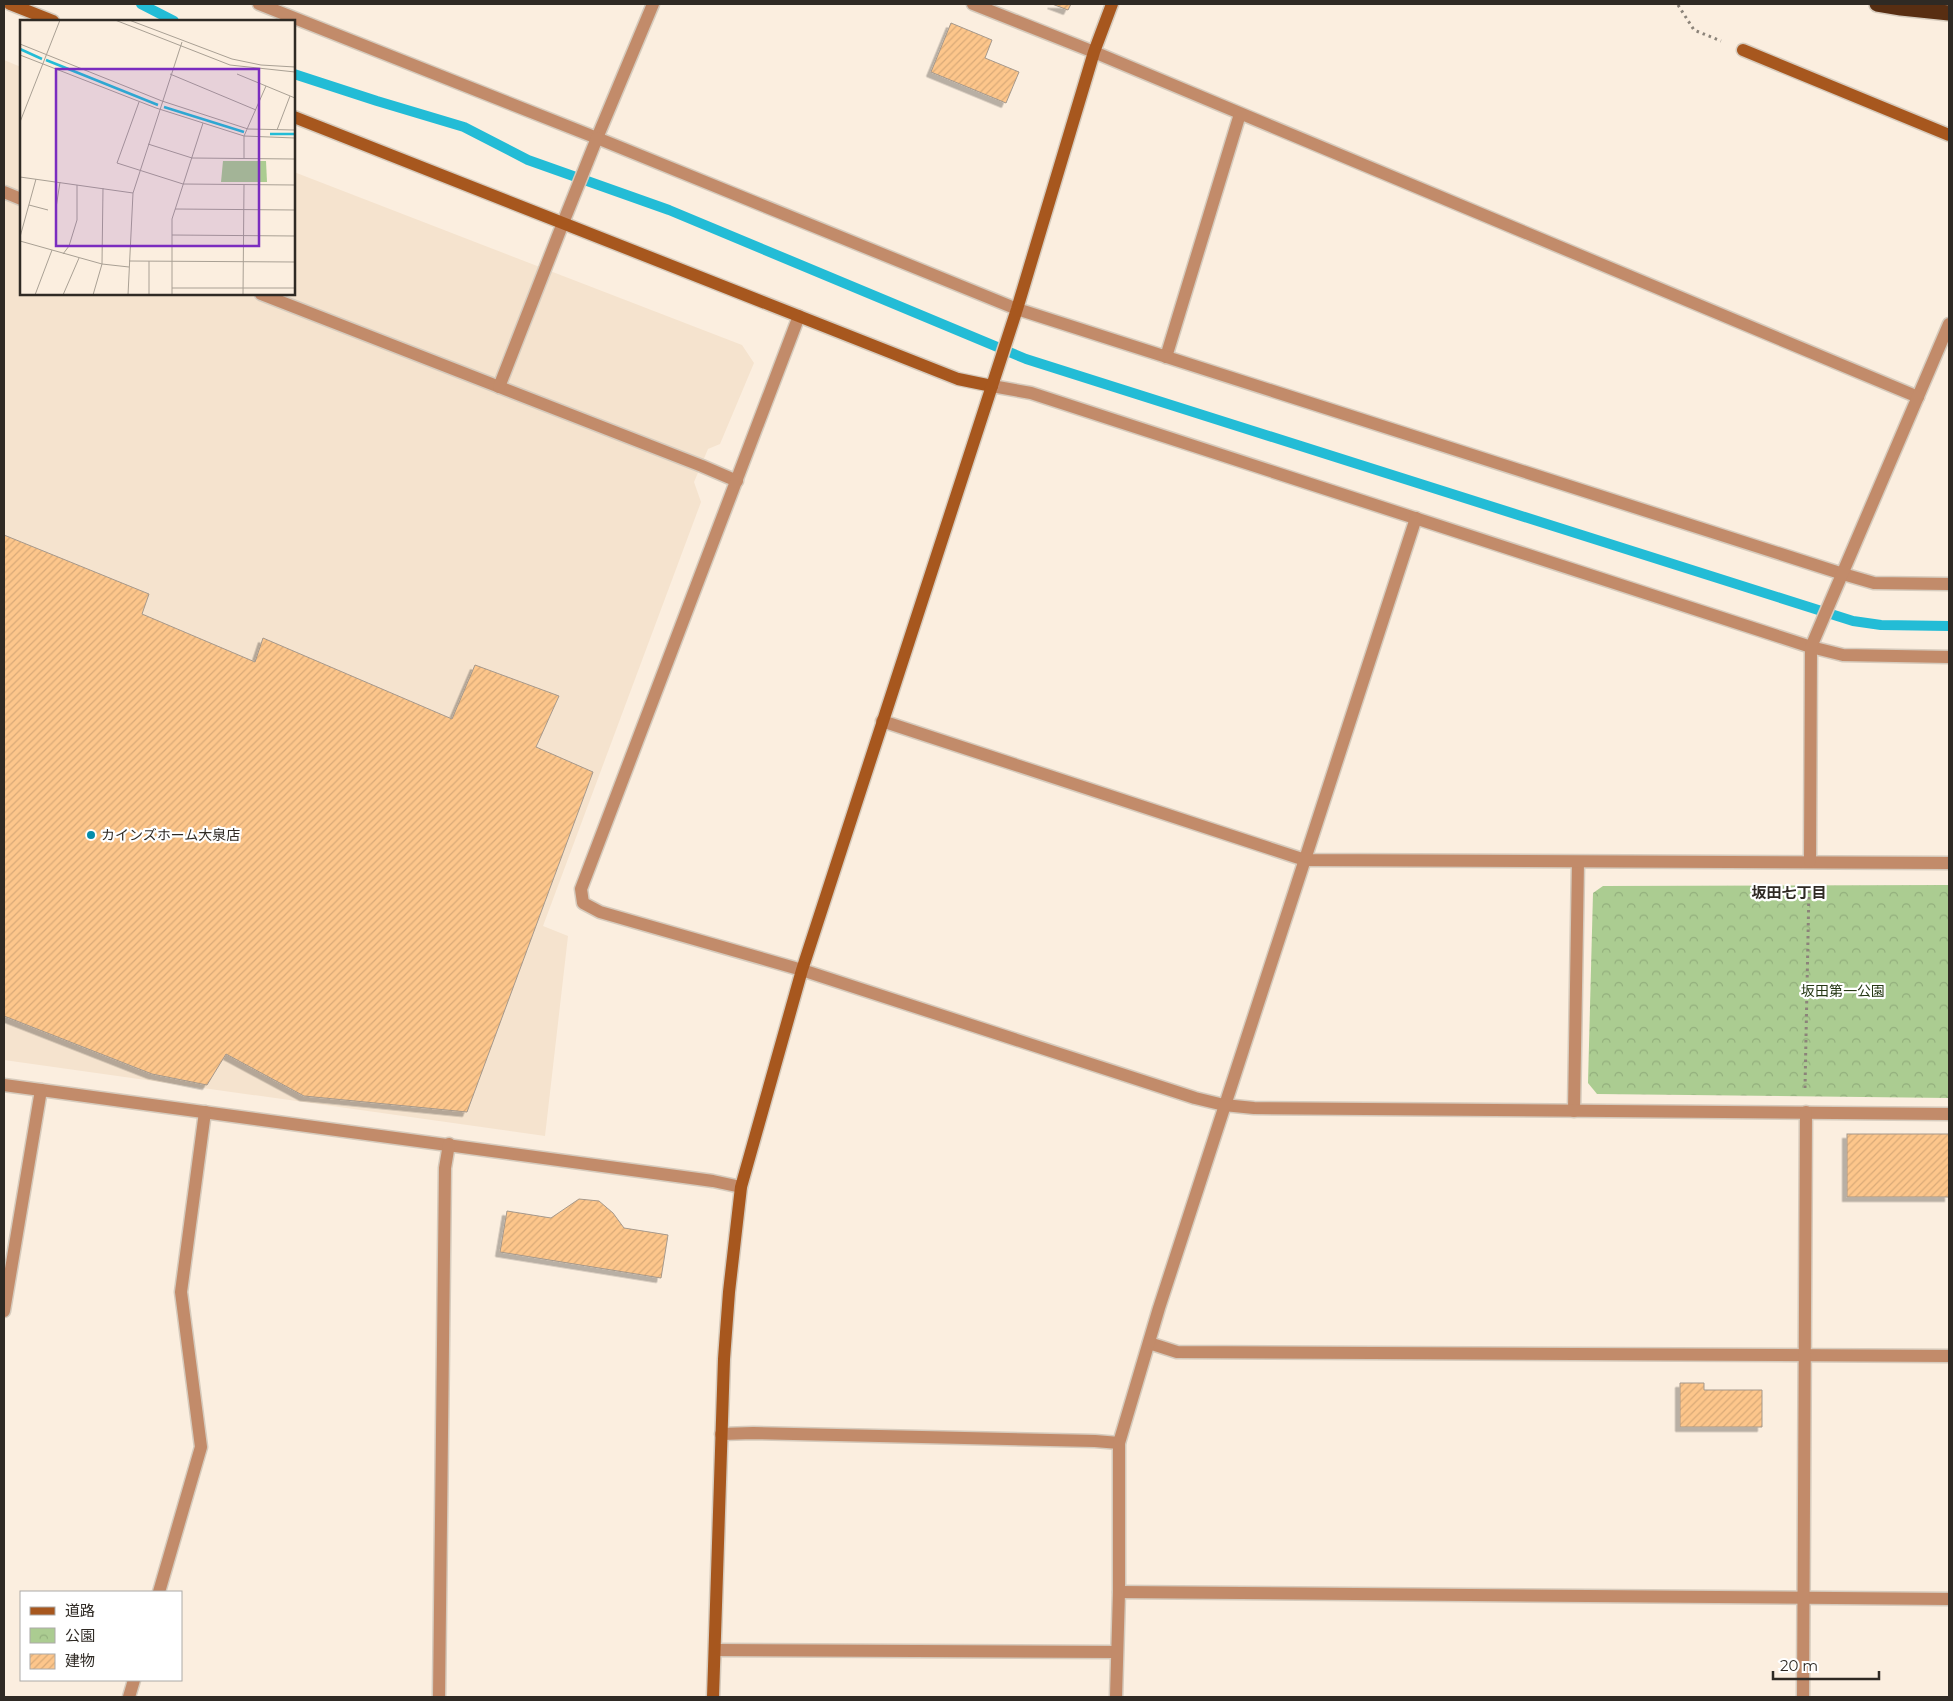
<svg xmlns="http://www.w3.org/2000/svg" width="1953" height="1701" viewBox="0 0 1953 1701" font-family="Montserrat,'Noto Sans JP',sans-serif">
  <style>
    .built { fill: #f5e3ce }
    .park { fill: url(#park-crowns) }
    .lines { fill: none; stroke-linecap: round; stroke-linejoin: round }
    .stream { stroke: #23bcd6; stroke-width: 10 }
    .building { fill: url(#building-hatch); stroke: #a5988b; filter: url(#shadow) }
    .lane-casing { stroke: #d6cbbd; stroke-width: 15 }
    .street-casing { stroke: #d6cbbd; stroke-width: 15 }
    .secondary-casing { stroke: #d6cbbd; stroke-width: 15 }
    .highway-casing { stroke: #d6cbbd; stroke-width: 18 }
    .path { stroke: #8b8379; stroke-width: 3; stroke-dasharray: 2.5 4; stroke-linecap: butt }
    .lane { stroke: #c28b6a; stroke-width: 12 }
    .street { stroke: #c28b6a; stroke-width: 12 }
    .secondary { stroke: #a7571e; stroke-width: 12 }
    .highway { stroke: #582e12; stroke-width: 15 }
    .poi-dot { fill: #038cab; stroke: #fff; stroke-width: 2 }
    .labels { text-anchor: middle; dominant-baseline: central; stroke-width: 4.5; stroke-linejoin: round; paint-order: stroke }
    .poi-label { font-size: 14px; fill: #2f2a24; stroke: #fff; text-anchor: start }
    .park-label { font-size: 14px; fill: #263815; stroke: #fff }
    .neighbourhood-label { font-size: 15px; font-weight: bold; fill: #2f2a24; stroke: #fff }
    .inset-river { fill: none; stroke: #23bcd6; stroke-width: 2.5 }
    .inset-road { fill: none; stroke: #a9a094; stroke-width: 1 }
    .view { fill: #7b2cbf; fill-opacity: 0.15; stroke: #7b2cbf; stroke-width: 2.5 }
    .inset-edge { fill: none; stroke: #2f2a24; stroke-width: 2.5 }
  </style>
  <defs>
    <pattern id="park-crowns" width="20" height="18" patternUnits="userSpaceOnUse" patternTransform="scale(1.25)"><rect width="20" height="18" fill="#abcc91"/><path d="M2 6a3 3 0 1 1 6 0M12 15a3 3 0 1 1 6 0" fill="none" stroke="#93af7d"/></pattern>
    <pattern id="building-hatch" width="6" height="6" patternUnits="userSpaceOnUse" patternTransform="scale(1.25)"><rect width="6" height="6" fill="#fdc68b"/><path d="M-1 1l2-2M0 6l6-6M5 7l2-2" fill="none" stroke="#d9aa78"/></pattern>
    <filter id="shadow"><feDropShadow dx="-4.5" dy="4.5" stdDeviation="0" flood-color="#0004"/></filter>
  </defs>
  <rect width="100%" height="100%" fill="#fbeedf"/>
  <polygon class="built" points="4,60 21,67 21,294 294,294 294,172 742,345 754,363 720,444 708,449 694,482 701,502 543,926 568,936 545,1136 4,1060"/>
  <polygon class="park" points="1949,885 1949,1098 1597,1094 1588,1083 1593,893 1603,886"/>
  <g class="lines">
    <g class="stream">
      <polyline points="141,4 174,21"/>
      <polyline points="294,74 377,101 464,127 528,160 669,210 1026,359 1853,621 1881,625 1949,626"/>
    </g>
  </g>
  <g class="building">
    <polygon points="1052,4 1071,4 1068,10"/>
    <polygon points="951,23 992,40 985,58 1019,72 1006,103 931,72"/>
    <polygon points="4,535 149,594 142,614 255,662 263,638 452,719 475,665 559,696 536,747 593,772 467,1112 304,1096 226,1054 207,1085 152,1074 4,1016"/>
    <rect x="1847" y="1134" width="102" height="63"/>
    <polygon points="579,1199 599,1201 613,1213 624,1228 668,1235 661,1278 500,1252 507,1211 551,1218"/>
    <polygon points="1680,1383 1704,1383 1704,1390 1762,1390 1762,1427 1680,1427"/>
  </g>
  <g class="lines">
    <defs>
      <g id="lane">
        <polyline points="973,4 1094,52"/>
        <polyline points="597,138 653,4"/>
        <polyline points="4,192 21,199"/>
        <polyline points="261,294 702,466 737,481"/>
        <polyline points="1166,357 1240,114"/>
        <polyline points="499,387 563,223"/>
        <polyline points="1574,1111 1578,862"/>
        <polyline points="721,1434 753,1433 1095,1441 1119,1443"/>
        <polyline points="715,1650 1116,1652"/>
      </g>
      <g id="street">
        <polyline points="259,4 597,138 1017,309 1843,574 1874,583 1949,584"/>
        <polyline points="1094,52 1918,397"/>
        <polyline points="563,223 597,138"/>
        <polyline points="799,316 581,889 583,903 600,912 802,970 1195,1098 1224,1105 1254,1108 1949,1114"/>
        <polyline points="992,386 1031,393 1811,647 1843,655 1949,657"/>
        <polyline points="882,721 1305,860 1949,863"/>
        <polyline points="1810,861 1811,647 1949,324"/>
        <polyline points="4,1085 713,1181 741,1187"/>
        <polyline points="4,1311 41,1090"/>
        <polyline points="1149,1343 1177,1352 1949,1356"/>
        <polyline points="159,1592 201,1447 181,1292 205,1112"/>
        <polyline points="1119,1592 1949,1599"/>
        <polyline points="129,1697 134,1680"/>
        <polyline points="439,1697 445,1168 449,1144"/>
        <polyline points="1116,1697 1119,1592 1119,1443 1159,1308 1416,518"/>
        <polyline points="1803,1697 1806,1112"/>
      </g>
      <g id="secondary">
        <polyline points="10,4 53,21"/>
        <polyline points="1743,50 1949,135"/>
        <polyline points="294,117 958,379 992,386"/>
        <polyline points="713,1697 724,1359 729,1292 741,1187 802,970 1017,309 1094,52 1112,4"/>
      </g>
      <polyline id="highway" points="1877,4 1901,8 1949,13"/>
    </defs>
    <use href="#lane" class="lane-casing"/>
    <use href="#street" class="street-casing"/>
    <use href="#secondary" class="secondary-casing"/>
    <use href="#highway" class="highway-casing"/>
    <g class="path">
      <polyline points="1678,5 1694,30 1721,41"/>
      <polyline points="1805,1088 1809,887"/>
    </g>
    <use href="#lane" class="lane"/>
    <use href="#street" class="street"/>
    <use href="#secondary" class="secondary"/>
    <use href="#highway" class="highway"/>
  </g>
  <circle class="poi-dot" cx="91" cy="835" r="5"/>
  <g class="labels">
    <g class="poi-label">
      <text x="101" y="835">カインズホーム大泉店</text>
    </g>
    <g class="park-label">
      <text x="1843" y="991">坂田第一公園</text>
    </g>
    <g class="neighbourhood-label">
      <text x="1789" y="892">坂田七丁目</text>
    </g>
  </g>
  <g transform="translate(20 20)">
    <rect width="275" height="275" fill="#fbeedf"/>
    <path d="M203 141H246L247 162H201Z" fill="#abcc91"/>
    <path class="inset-river" d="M0 29 22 39M26 40 138 85M144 87 224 112M250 114H275"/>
    <path class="inset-road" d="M95 0 210 45 275 52M109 0 212 39 241 45 275 47M0 24 142 81 228 109 275 110M0 35 136 88 224 116 275 118M150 54 236 90M217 54 275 78M119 82 97 143 163 164 275 165M0 102 40 0M257 110 270 76M128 124 172 138 275 139M224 139V116L246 66M0 157 113 173M9 185 28 190M36 188 40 162M155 189 275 190M152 215 275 216M0 217 16 159M0 221 82 244 109 247M43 234 49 226 57 200V165M109 241 275 242M152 268H275M15 275 32 230M43 275 59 238M73 275 82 244 83 168M108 275 113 173 162 22M129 275V241M152 275V199L183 103M223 275 224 165"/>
    <path class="view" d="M36 49H239V226H36Z"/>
    <rect width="275" height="275" class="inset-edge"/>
  </g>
  <rect width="1953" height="1701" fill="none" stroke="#2f2a24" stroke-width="10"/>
  <rect x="20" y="1591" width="162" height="90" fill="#ffffff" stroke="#acaaa7"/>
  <rect x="30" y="1607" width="25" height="8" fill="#a7571e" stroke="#acaaa7"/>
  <text x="65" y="1616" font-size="15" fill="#2f2a24">道路</text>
  <rect x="30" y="1628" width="25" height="15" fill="url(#park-crowns)" stroke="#acaaa7"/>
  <text x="65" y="1641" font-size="15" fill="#2f2a24">公園</text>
  <rect x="30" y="1654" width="25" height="15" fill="url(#building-hatch)" stroke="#acaaa7"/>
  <text x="65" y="1666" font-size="15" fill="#2f2a24">建物</text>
  <path d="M1773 1671v8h106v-8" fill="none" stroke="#2f2a24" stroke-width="2.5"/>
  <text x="1780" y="1671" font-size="15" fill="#2f2a24" stroke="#ffffff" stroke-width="4" paint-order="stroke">20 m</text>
</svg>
